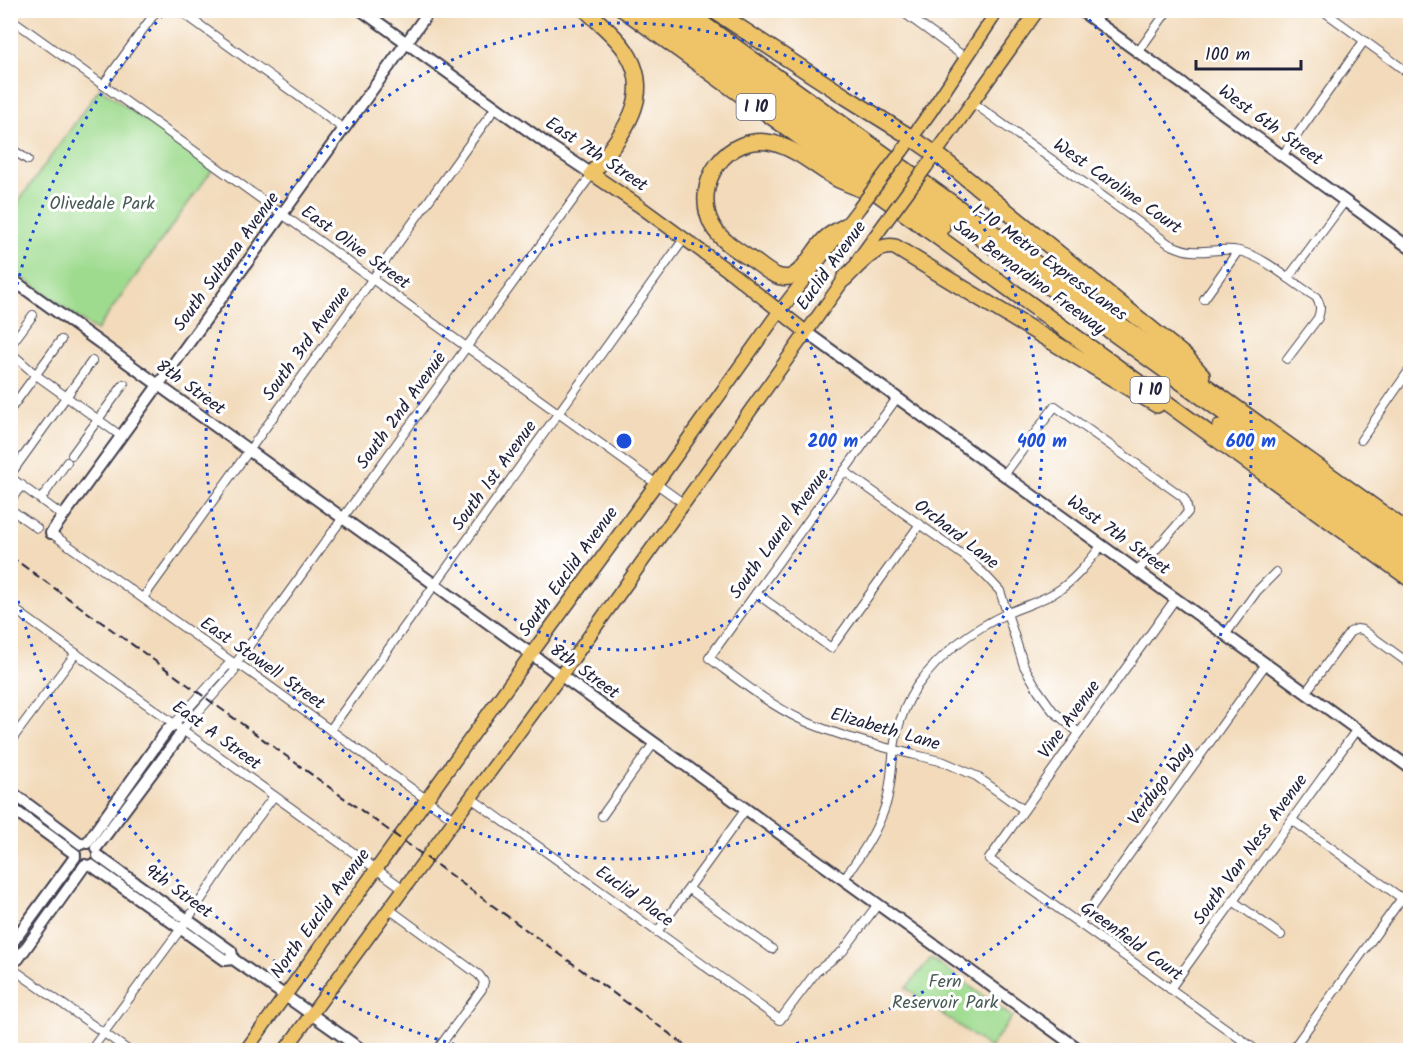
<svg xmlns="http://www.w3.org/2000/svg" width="1421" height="1061" viewBox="0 0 1421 1061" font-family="Kalam,sans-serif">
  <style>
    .green { fill: #9fdb8f; stroke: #607e65; stroke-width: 1.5 }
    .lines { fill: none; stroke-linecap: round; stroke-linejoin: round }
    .minor-casing { stroke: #413e4e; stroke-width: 10 }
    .tertiary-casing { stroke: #413e4e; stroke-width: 14 }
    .primary-casing { stroke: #413e4e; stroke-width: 15 }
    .motorway-casing { stroke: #413e4e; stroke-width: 18 }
    .minor { stroke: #fff; stroke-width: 8 }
    .tertiary { stroke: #fff; stroke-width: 10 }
    .primary { stroke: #efc469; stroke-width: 12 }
    .motorway { stroke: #efc469; stroke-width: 15 }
    .rail { stroke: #22223b; stroke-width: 2; stroke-dasharray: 9 4.5; stroke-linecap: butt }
    .primary-bridge-casing { stroke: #413e4e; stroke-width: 15; stroke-linecap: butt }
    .primary-bridge { stroke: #efc469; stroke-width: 12 }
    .ring { fill: none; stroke: #1d4ed8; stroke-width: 3; stroke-dasharray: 3 6 }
    .labels { text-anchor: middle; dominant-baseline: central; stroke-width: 6; stroke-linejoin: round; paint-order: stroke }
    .shield { fill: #fff; stroke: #646476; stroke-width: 1.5 }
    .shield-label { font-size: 16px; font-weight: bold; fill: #22223b }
    .street-label { font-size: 18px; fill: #22223b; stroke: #fff }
    .park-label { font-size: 18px; fill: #485a54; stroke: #fff }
    .centre { fill: #1d4ed8; stroke: #fff; stroke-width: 3 }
    .ring-label { font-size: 18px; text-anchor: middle; font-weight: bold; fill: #1d4ed8; stroke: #fff; stroke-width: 6; stroke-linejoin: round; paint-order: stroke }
  </style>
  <rect width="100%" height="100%" fill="#fff"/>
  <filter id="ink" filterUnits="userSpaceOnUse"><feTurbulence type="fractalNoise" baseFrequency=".0167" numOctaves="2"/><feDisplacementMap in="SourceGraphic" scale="12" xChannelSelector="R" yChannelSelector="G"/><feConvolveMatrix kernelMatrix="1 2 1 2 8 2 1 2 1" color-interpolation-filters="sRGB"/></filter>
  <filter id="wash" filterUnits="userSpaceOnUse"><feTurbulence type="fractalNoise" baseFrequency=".008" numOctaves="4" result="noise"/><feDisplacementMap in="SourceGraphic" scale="24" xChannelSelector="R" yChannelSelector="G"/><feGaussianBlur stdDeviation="1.35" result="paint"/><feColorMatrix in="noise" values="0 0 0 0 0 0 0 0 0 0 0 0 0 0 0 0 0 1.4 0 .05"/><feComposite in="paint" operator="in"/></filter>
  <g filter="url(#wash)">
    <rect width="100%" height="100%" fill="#f2daba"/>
    <g class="green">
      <polygon points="100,88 213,169 96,331 11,269 11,212"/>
      <polygon points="931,958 1012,1017 990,1048 906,988"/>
    </g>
  </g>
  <g filter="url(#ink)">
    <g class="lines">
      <defs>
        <g id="minor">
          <polyline points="179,10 344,129"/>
          <polyline points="900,10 966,58"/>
          <polyline points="1322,10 1410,74"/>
          <polyline points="10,18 683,503"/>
          <polyline points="1138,52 1168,10"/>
          <polyline points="103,85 157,10"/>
          <path d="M972 102 1169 244C1176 247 1184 251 1192 251 1207 253 1223 247 1239 251 1268 258 1290 282 1316 297 1321 305 1321 309 1318 318L1287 359"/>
          <polyline points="10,148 28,160"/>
          <polyline points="1282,156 1364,41"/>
          <polyline points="1288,278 1345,201"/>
          <polyline points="10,297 20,285"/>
          <polyline points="1204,299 1238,251"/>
          <polyline points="10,346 33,315"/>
          <polyline points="10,352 36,375 121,436"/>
          <path d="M897 398 709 658C739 680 768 704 802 720 847 740 896 750 944 762L976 776 1024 810"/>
          <polyline points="10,410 61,340"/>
          <polyline points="1361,440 1410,369"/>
          <polyline points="72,455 124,384"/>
          <polyline points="844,471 967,558 985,575 1000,591 1024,666 1038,690 1053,711 1079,733"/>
          <polyline points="10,475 92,361"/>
          <polyline points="1004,475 1055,406 1183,497 1186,502 1188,512 1138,571"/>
          <polyline points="10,477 63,516"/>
          <polyline points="41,499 67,462"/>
          <polyline points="10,501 22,485"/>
          <polyline points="10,509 37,528"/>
          <polyline points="51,533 235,664 243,667 455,820"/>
          <polyline points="756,593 831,648 920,524"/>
          <polyline points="143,598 496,107"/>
          <polyline points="1176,598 989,859 1256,1050"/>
          <polyline points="10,606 404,889"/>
          <polyline points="1225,635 1257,591 1276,572"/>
          <polyline points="1306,692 1350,632 1357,629 1363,630 1410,664"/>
          <polyline points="174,724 227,666 235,664"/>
          <polyline points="182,730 234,672 235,664 276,610 592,174"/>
          <polyline points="330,730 684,239"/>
          <polyline points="10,742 76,653"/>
          <polyline points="471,798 780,1020 816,972 843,951 878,904"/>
          <polyline points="602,816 654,743"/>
          <polyline points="1292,820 1410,904"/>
          <path d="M844 879C861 855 877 832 886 804 893 780 891 756 897 732 901 716 908 700 917 686 940 654 973 629 1008 613 1026 605 1046 600 1062 588 1078 576 1090 560 1102 545"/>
          <polyline points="689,889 772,949"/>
          <polyline points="1233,901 1281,935"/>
          <polyline points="389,909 479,975 484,982 482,989 437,1050"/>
          <polyline points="1080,923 1266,664"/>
          <polyline points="657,932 746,809"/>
          <polyline points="10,967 128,1050"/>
          <polyline points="1170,989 1357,729"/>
          <polyline points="91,1050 188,919 244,836 274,796"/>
          <polyline points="1292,1050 1402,898"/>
        </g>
        <g id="tertiary">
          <polyline points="361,10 547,144 592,174"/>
          <polyline points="1080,10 1410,248"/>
          <polyline points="10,278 1080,1050"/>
          <polyline points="806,332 1410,768"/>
          <polyline points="51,533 430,10"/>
          <polyline points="10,791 81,844"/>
          <polyline points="10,807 75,854"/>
          <polyline points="87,843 167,730 174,724"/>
          <polyline points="96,848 178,738 182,730"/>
          <polyline points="98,856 231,951 233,959"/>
          <polyline points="91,865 225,960 233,959 362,1050"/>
          <polyline points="10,946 75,857"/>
          <polyline points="10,962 18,959 85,865"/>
        </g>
        <g id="primary">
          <polyline points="902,151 931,111 998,10"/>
          <polyline points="926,167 1038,10"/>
          <polyline points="592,174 638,205 734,275 806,332"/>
          <polyline points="858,260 884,224"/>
          <polyline points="246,1050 537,646 656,484 773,320 860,207"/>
          <polyline points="285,1050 567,667 848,274"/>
        </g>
        <g id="motorway">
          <path d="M586 10C599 23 615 35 625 50 658 98 619 136 592 174"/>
          <polyline points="624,10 1410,579"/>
          <polyline points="644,10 942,227"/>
          <polyline points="665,10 1410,547"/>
          <polyline points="684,10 1410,533"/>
          <polyline points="713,10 846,97 912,138 944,160 1186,357 1202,375"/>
          <path d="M847 225C841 229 833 232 827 237 815 247 805 272 790 277 778 280 766 270 757 263 742 253 721 242 712 225 691 184 727 132 773 143 797 149 816 167 837 179 845 183 854 186 862 190"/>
          <path d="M844 279C857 267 875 243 895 247L1157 405"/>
          <polyline points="1220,427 1410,564"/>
        </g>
      </defs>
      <use href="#minor" class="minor-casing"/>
      <use href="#tertiary" class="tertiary-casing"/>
      <use href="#primary" class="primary-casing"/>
      <use href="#motorway" class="motorway-casing"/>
      <use href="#minor" class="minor"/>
      <use href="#tertiary" class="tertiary"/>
      <use href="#primary" class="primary"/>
      <use href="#motorway" class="motorway"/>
      <polyline class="rail" points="10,556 692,1050"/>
      <defs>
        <g id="primary-bridge">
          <polyline points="860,207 902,151"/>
          <polyline points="884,224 926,167"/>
        </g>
      </defs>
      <use href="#primary-bridge" class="primary-bridge-casing"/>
      <use href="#primary-bridge" class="primary-bridge"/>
    </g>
  </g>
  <g class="ring">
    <circle cx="624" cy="441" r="209"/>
    <circle cx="624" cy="441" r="418"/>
    <path d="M472 1049A627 627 0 0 1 11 571M11 311A627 627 0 0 1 165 13M1083 13A627 627 0 0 1 776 1049"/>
  </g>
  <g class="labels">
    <g class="shield">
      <rect x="736.5" y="94" width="39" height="26" rx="4.5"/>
      <rect x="1130.5" y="377" width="39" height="26" rx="4.5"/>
    </g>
    <g class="shield-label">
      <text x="756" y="107">I 10</text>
      <text x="1150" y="390">I 10</text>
    </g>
    <g class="street-label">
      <text transform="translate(1270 126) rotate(36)">West 6th Street</text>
      <text transform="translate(596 155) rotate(34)">East 7th Street</text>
      <text transform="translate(1117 187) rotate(35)">West Caroline Court</text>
      <text transform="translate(355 248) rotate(36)">East Olive Street</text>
      <text transform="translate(227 262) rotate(-54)">South Sultana Avenue</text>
      <text transform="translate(1049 263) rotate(36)">I-10 Metro ExpressLanes</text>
      <text transform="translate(832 266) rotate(-54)">Euclid Avenue</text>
      <text transform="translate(1029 278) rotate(36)">San Bernardino Freeway</text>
      <text transform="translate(307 344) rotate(-54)">South 3rd Avenue</text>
      <text transform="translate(190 388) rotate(36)">8th Street</text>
      <text transform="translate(402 411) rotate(-54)">South 2nd Avenue</text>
      <text transform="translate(495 476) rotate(-54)">South 1st Avenue</text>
      <text transform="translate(780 534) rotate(-54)">South Laurel Avenue</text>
      <text transform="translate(956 535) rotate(38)">Orchard Lane</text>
      <text transform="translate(1118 536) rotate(36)">West 7th Street</text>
      <text transform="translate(569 572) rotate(-54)">South Euclid Avenue</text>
      <text transform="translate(262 664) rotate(35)">East Stowell Street</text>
      <text transform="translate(584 672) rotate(36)">8th Street</text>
      <text transform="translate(1070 720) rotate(-54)">Vine Avenue</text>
      <text transform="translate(885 730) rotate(16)">Elizabeth Lane</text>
      <text transform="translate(216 736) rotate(36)">East A Street</text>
      <text transform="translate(1161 785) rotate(-54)">Verdugo Way</text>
      <text transform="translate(1251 850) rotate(-54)">South Van Ness Avenue</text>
      <text transform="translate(178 892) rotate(36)">9th Street</text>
      <text transform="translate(634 897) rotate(36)">Euclid Place</text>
      <text transform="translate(321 914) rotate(-54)">North Euclid Avenue</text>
      <text transform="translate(1131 942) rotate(36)">Greenfield Court</text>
    </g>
    <g class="park-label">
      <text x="102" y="204">Olivedale Park</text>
      <text x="945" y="982">Fern<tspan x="945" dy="21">Reservoir Park</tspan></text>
    </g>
  </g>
  <circle cx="624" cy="441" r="9" class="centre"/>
  <g class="ring-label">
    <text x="833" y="447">200 m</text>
    <text x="1042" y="447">400 m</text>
    <text x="1251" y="447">600 m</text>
  </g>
  <rect width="1421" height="1061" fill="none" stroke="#fff" stroke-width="36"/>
  <path d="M1196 60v9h105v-9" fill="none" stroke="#22223b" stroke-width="3"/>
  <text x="1205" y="60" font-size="18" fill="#22223b" stroke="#ffffff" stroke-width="4.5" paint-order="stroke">100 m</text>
</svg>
